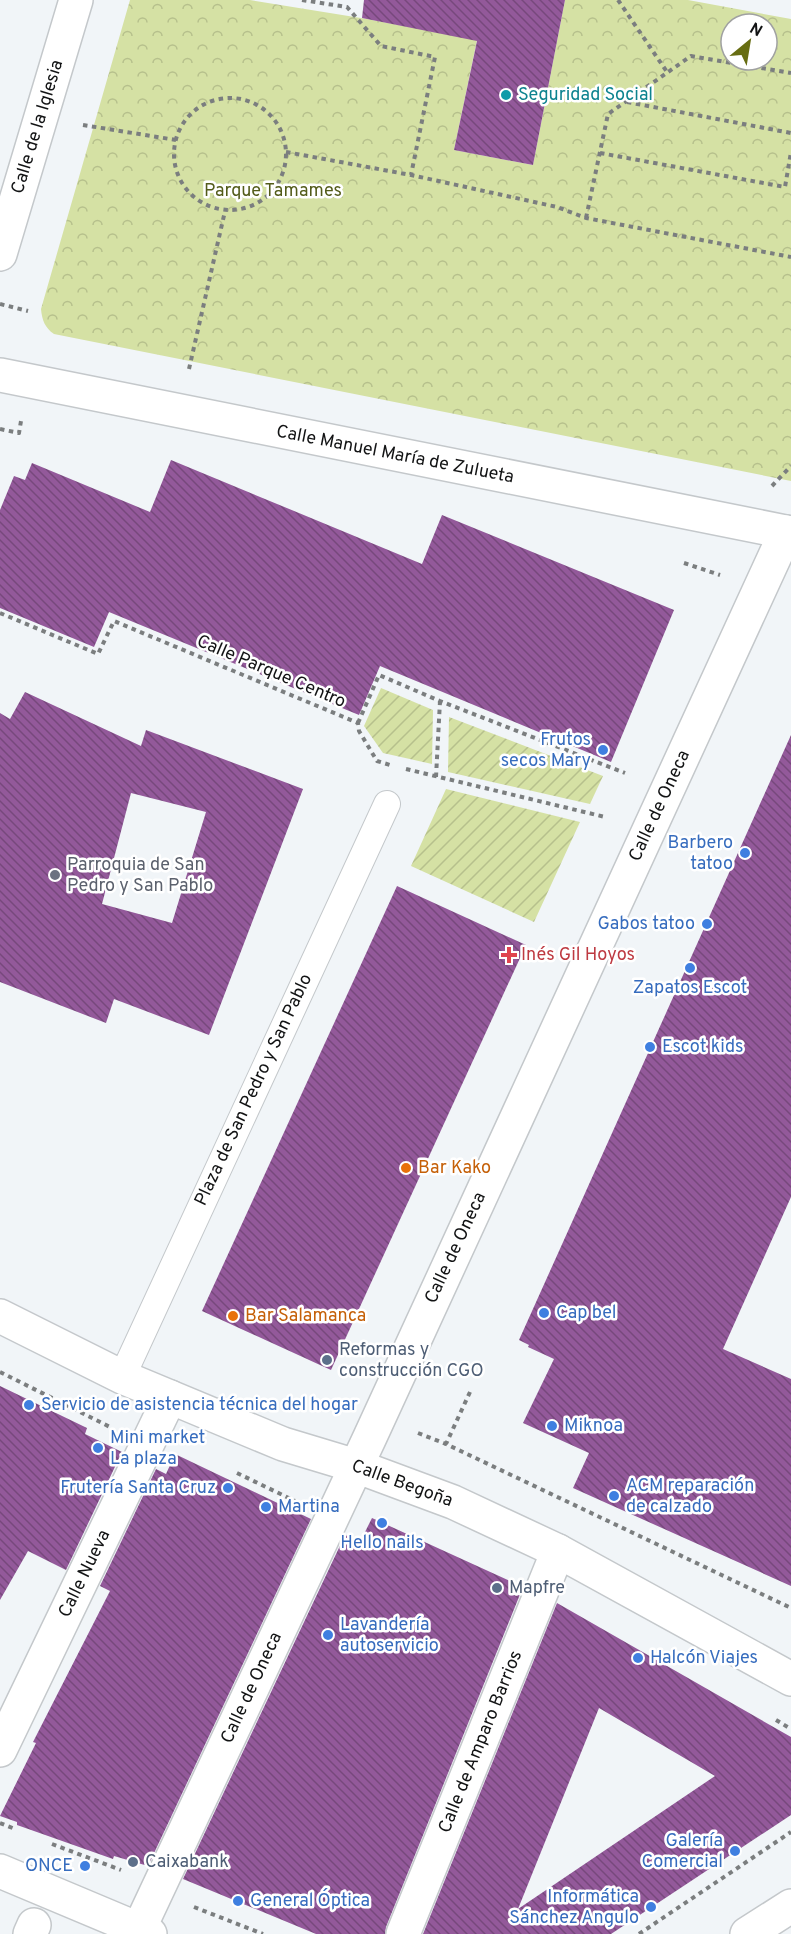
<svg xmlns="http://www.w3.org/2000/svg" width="791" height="1934" viewBox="0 0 791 1934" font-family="Overpass,sans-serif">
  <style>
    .park { fill: url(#park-crowns); fill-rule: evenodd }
    .garden { fill: url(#garden-furrows) }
    .building { fill: url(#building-back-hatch); fill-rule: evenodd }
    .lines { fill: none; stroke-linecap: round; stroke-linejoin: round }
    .service-casing { stroke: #c4c8cb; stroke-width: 28 }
    .pedestrian-casing { stroke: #c4c8cb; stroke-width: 36 }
    .minor-casing { stroke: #c4c8cb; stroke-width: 36 }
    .path { stroke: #7b7e7f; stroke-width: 4; stroke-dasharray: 4.5 4.5; stroke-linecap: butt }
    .service { stroke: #fff; stroke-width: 26 }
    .pedestrian { stroke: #fff; stroke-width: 33 }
    .minor { stroke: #fff; stroke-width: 33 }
    .culture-dot { fill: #0f9aa8; stroke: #fff; stroke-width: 2 }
    .shop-dot { fill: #3f7fe0; stroke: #fff; stroke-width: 2 }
    .worship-dot { fill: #6b7280; stroke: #fff; stroke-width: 2 }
    .health-dot { fill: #e0444e; stroke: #fff; stroke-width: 2 }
    .food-dot { fill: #e8710a; stroke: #fff; stroke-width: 2 }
    .service-dot { fill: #5c6f8a; stroke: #fff; stroke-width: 2 }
    .labels { text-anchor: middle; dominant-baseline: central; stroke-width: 5; stroke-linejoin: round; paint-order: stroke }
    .culture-label { font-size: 18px; fill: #0d838f; stroke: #fff; text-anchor: start }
    .street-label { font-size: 18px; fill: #121314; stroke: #fff }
    .park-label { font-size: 18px; fill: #535c1a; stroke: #fff }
    .shop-label { font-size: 18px; fill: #366cbe; stroke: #fff; text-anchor: start }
    .worship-label { font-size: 18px; fill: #5b616d; stroke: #fff; text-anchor: start }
    .health-label { font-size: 18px; fill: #be3a42; stroke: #fff; text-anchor: start }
    .food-label { font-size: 18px; fill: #c56008; stroke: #fff; text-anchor: start }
    .service-label { font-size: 18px; fill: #4e5e75; stroke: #fff; text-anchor: start }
  </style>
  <defs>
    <pattern id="park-crowns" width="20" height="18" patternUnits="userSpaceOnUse" patternTransform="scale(1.5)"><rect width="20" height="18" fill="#d5e1a4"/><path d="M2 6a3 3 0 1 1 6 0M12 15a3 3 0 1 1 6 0" fill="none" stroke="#b6c08c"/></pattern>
    <pattern id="garden-furrows" width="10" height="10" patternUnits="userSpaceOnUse" patternTransform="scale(1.5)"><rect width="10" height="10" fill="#d5e1a4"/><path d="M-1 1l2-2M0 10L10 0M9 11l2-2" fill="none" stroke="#b6c08c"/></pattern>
    <pattern id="building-back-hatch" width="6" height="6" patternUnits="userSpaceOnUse" patternTransform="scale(1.5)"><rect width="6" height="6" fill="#93599a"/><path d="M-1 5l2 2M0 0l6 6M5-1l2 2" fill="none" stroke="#77487c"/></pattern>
  </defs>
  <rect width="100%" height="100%" fill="#f1f5f8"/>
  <path class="park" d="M130 0H250L367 19 477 40 454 150 533 165 565 0H688L791 19V481L54 334C45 328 42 320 41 309ZM731 24H767V60H731Z"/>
  <g class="garden">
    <polygon points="381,688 433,710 432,764 383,753 364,726"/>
    <polygon points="449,717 603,776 590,804 448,772"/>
    <polygon points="446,789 580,822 534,922 411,866"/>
  </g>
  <g class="building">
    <polygon points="364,0 565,0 533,165 454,150 477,41 362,18"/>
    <polygon points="171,460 422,564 442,515 674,610 611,762 380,666 359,715 109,612 94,647 0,608 0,510 14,476 25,480 32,463 150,512"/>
    <path d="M25 692 141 746 146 730 303 789 209 1035 114 999 106 1023 0 982V713L10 719ZM131 793 206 812 172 923 102 904Z"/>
    <polygon points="791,735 791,1197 723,1349 791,1379 791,1586 573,1488 589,1453 523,1423 554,1359 528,1347 529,1345 519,1340"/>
    <polygon points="397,886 526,945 331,1370 202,1311"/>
    <polygon points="0,1386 87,1428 85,1434 122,1452 66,1570 28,1551 0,1600"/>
    <polygon points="175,1454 311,1519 148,1866 114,1856 113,1859 17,1825 17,1822 0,1816 36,1743 33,1742 110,1591 100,1586 156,1469 166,1474"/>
    <polygon points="372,1518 523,1587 386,1927 385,1934 316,1934 183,1879 345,1535 360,1542"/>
    <path d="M557 1603 791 1737V1815L611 1934H423ZM599 1708 715 1776 518 1909Z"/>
  </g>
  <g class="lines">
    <defs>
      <polyline id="service" points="122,1377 387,804"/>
      <polyline id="pedestrian" points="30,1934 34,1925"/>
      <g id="minor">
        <polyline points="0,254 76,0"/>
        <polyline points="0,375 791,533"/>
        <polyline points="0,1316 122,1377 283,1444 356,1466 453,1502 558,1551 791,1679"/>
        <polyline points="0,1750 170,1397"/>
        <polyline points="0,1871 150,1934"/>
        <polyline points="139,1929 370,1437 786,532"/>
        <polyline points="403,1934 558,1551"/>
        <polyline points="747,1934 791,1906"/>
      </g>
    </defs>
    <use href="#service" class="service-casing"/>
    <use href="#pedestrian" class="pedestrian-casing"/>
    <use href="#minor" class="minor-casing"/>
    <g class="path">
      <polyline points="302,0 347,7 381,46 435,57 411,175"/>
      <polyline points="618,0 667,72"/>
      <circle cx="230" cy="154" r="56"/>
      <polyline points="627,102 791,133"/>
      <polyline points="83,125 176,140"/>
      <polyline points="286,152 411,175 557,207 586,218 791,257"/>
      <polyline points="600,153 785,187 791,152"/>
      <polyline points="586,218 608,114 691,56 791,73"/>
      <polyline points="0,304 28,311"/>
      <polyline points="189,369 225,211"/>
      <polyline points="0,429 19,433 21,421"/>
      <polyline points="772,486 791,466"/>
      <polyline points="684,563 720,575"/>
      <polyline points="0,613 98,654 114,621 358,723 359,731 377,761 390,765"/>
      <polyline points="358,723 379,675 440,701 625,773"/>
      <polyline points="406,769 605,817"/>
      <polyline points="436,777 440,701"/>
      <polyline points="0,1372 110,1427"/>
      <polyline points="470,1392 446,1444 791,1608"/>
      <polyline points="418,1433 446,1444"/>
      <polyline points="237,1473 295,1501"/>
      <polyline points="776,1720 791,1729"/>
      <polyline points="0,1823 15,1829"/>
      <polyline points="52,1844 121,1870"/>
      <polyline points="194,1907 263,1934"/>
      <polyline points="639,1934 791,1832"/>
    </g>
    <use href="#service" class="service"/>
    <use href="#pedestrian" class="pedestrian"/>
    <use href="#minor" class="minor"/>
  </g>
  <circle class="culture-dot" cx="506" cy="95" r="6"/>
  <g class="shop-dot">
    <circle cx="603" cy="750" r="6"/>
    <circle cx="745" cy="853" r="6"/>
    <circle cx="707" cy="924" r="6"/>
    <circle cx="690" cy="968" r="6"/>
    <circle cx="650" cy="1047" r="6"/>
    <circle cx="544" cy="1313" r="6"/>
    <circle cx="29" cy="1405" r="6"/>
    <circle cx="552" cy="1426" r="6"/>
    <circle cx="98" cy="1448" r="6"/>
    <circle cx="228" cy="1488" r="6"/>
    <circle cx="614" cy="1496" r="6"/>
    <circle cx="266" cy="1507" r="6"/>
    <circle cx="382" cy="1523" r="6"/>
    <circle cx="328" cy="1635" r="6"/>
    <circle cx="638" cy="1658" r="6"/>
    <circle cx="735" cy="1851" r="6"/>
    <circle cx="85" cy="1866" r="6"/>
    <circle cx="238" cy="1901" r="6"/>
    <circle cx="651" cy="1907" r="6"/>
  </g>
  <circle class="worship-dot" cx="55" cy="875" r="6"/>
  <path class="health-dot" d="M506 946h6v6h6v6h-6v6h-6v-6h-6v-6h6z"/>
  <g class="food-dot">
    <circle cx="406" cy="1168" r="6"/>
    <circle cx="233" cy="1316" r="6"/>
  </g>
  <g class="service-dot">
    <circle cx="327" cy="1360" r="6"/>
    <circle cx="497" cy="1588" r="6"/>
    <circle cx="133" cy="1862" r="6"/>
  </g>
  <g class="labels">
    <g class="culture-label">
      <text x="518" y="95">Seguridad Social</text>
    </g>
    <g class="street-label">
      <text transform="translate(38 127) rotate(-73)">Calle de la Iglesia</text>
      <text transform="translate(395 455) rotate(11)">Calle Manuel María de Zulueta</text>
      <text transform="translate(271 672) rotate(23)">Calle Parque Centro</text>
      <text transform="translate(660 806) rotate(-65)">Calle de Oneca</text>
      <text transform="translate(254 1090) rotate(-65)">Plaza de San Pedro y San Pablo</text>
      <text transform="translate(456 1248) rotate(-65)">Calle de Oneca</text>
      <text transform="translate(402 1484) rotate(20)">Calle Begoña</text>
      <text transform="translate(85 1574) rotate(-64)">Calle Nueva</text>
      <text transform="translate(252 1688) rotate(-65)">Calle de Oneca</text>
      <text transform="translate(481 1742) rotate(-68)">Calle de Amparo Barrios</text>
    </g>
    <g class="park-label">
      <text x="273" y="191">Parque Tamames</text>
    </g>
    <g class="shop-label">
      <text x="591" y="740" text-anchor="end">Frutos<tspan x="591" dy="21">secos Mary</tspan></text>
      <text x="733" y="843" text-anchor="end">Barbero<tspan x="733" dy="21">tatoo</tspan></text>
      <text x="695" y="924" text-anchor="end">Gabos tatoo</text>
      <text x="690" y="988" text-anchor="middle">Zapatos Escot</text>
      <text x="662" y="1047">Escot kids</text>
      <text x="556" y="1313">Cap bel</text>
      <text x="41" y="1405">Servicio de asistencia técnica del hogar</text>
      <text x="564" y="1426">Miknoa</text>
      <text x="110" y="1438">Mini market<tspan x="110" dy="21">La plaza</tspan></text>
      <text x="626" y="1486">ACM reparación<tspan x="626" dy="21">de calzado</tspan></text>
      <text x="216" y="1488" text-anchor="end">Frutería Santa Cruz</text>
      <text x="278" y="1507">Martina</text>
      <text x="382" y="1543" text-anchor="middle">Hello nails</text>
      <text x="340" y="1625">Lavandería<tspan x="340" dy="21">autoservicio</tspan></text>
      <text x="650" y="1658">Halcón Viajes</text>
      <text x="723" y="1841" text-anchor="end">Galería<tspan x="723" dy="21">Comercial</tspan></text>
      <text x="73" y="1866" text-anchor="end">ONCE</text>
      <text x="639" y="1897" text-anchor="end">Informática<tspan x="639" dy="21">Sánchez Angulo</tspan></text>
      <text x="250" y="1901">General Óptica</text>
    </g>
    <g class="worship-label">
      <text x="67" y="865">Parroquia de San<tspan x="67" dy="21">Pedro y San Pablo</tspan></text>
    </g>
    <g class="health-label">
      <text x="521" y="955">Inés Gil Hoyos</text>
    </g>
    <g class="food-label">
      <text x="418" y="1168">Bar Kako</text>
      <text x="245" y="1316">Bar Salamanca</text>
    </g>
    <g class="service-label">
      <text x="339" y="1350">Reformas y<tspan x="339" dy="21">construcción CGO</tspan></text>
      <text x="509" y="1588">Mapfre</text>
      <text x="145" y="1862">Caixabank</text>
    </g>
  </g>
  <g transform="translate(749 42) rotate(30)"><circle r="28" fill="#ffffff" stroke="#a0a1a1" stroke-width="1.5"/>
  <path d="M0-4.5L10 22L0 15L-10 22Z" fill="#676d12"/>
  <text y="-9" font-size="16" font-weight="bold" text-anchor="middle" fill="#121314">N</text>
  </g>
</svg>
